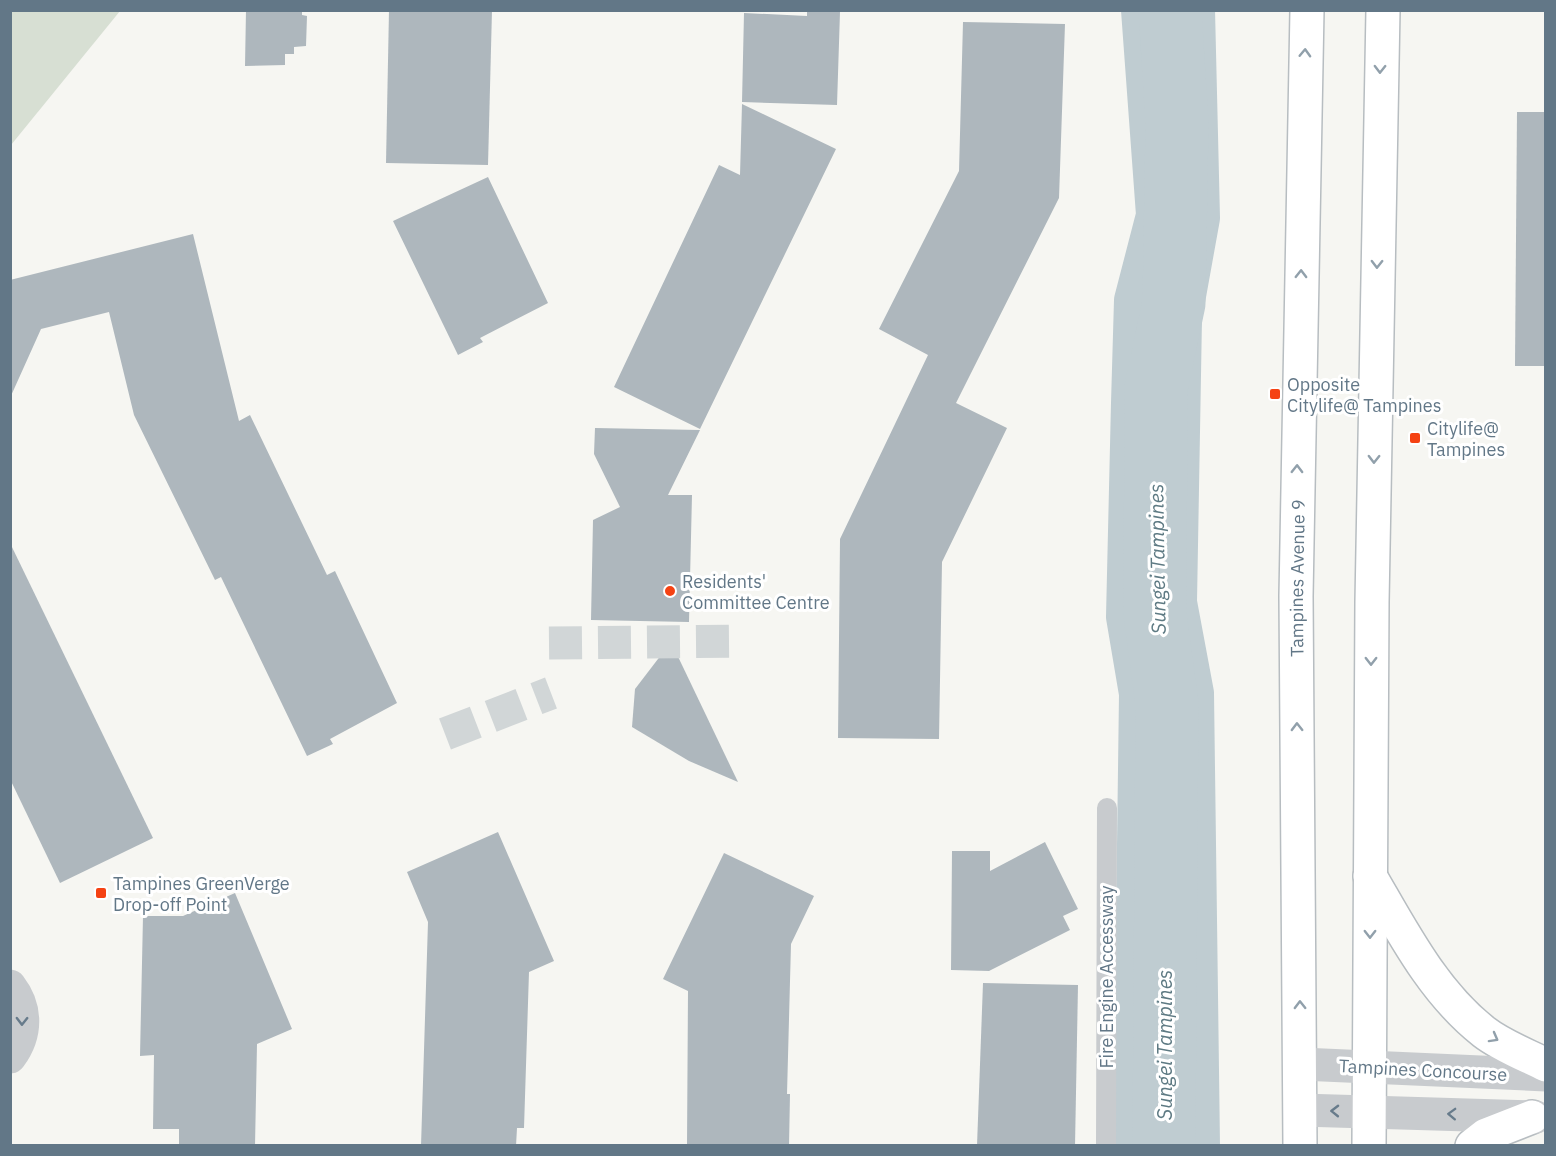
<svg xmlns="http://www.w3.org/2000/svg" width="1556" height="1156" viewBox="0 0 1556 1156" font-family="'IBM Plex Sans',sans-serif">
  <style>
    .green { fill: #d7dfd3 }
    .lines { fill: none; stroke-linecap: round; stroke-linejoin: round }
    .canal { stroke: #bfccd1; stroke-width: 36 }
    .river { stroke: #bfccd1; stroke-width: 63 }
    .building { fill: #aeb7bd }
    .minor-tunnel { stroke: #d1d6d7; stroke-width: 33; stroke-dasharray: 33 16; stroke-linecap: butt }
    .secondary-casing { stroke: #b7bdc1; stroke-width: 36 }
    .service { stroke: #c8cbce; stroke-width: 20 }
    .minor { stroke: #c8cbce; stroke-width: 33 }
    .secondary { stroke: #fff; stroke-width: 33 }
    .oneway { stroke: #91a0ab }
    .oneway2 { stroke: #677b8b }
    .poi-dot { fill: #f54213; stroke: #fff; stroke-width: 2 }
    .labels { text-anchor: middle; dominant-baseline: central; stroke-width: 6; stroke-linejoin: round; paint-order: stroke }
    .poi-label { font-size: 18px; fill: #627787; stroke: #fff; text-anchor: start }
    .street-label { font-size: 18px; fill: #627787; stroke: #fff }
    .water-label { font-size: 20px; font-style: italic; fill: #5e7a83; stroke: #fff }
  </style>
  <rect width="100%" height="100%" fill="#f6f6f2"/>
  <polygon class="green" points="11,10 120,11 11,145 10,11"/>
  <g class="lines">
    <g class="canal">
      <polyline points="1197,10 1202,218 1184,318 1179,602 1196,693 1202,1146"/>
      <polyline points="1131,1146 1137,694 1124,617 1129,403 1132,300 1154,215 1139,10"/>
    </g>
    <polyline class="river" points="1164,1146 1167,703 1155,615 1156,388 1174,303 1177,124 1170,10"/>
  </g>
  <g class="building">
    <polygon points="246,10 302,10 302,15 307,16 306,46 294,47 294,54 285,54 285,65 245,66"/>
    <polygon points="389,10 492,10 488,165 386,163"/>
    <polygon points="807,11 840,12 837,105 742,102 744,13 807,16"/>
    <polygon points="963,22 1065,24 1059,198 956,403 1007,428 942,562 939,739 838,738 840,539 928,355 879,329 959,171"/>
    <polygon points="742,104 836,149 700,429 614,387 719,165 740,175"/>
    <polygon points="1517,112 1545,112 1545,366 1515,366"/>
    <polygon points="488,177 548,303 480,338 483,342 458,355 393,221"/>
    <polygon points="193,234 239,421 250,415 327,575 335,571 397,703 330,739 333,744 307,756 221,577 215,580 134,415 109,312 41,329 10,398 10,280"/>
    <polygon points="595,428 700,430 668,495 692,495 689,622 591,620 593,520 620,507 594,454"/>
    <polygon points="10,543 153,838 60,883 10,779"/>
    <polygon points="671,642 738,782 689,761 632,727 635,689"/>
    <polygon points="498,832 554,961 529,972 524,1128 517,1128 516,1146 421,1146 428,922 407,872"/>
    <polygon points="1045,842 1078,909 1063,916 1070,930 989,971 951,970 952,851 990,851 990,871"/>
    <polygon points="724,853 814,896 791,944 787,1094 790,1094 789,1146 687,1146 688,991 663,979"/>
    <polygon points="235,893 292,1029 257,1044 255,1146 179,1146 179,1129 153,1129 154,1055 140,1056 143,916 183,916"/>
    <polygon points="983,983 1078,985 1075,1146 977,1146"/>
  </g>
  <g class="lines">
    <g class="minor-tunnel">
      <polyline points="549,643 743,641"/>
      <polyline points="445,734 551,693"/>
    </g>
    <defs>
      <g id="secondary">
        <path d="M1370 876C1402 931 1433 992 1484 1032 1502 1046 1526 1055 1546 1065"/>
        <path id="s1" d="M1300 1146 1296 596 1307 10"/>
        <polyline points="1369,1146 1372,602 1383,10"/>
        <polyline points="1472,1146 1486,1135 1532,1117"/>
      </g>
    </defs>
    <use href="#secondary" class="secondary-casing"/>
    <polyline class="service" points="1106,1146 1107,808"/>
    <g class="minor">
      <path d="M10 986C27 1008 27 1034 10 1057"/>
      <polyline points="1301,1064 1546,1075"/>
      <polyline points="1301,1110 1536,1117"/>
    </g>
    <use href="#secondary" class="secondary"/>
  </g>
  <defs><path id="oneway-chevron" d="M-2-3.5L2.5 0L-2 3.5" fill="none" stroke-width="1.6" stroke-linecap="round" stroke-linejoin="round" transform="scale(1.5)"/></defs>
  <g class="oneway">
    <use href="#oneway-chevron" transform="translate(1305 53) rotate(-88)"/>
    <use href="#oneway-chevron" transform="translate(1380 69) rotate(91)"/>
    <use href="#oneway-chevron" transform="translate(1377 264) rotate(91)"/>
    <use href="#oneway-chevron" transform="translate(1301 274) rotate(-89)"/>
    <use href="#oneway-chevron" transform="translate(1374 459) rotate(91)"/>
    <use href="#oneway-chevron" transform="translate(1297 469) rotate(-89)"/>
    <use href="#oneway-chevron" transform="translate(1371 661) rotate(90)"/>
    <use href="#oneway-chevron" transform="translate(1297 727) rotate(-91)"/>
    <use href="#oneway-chevron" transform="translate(1370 934) rotate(90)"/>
    <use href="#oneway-chevron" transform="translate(1300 1005) rotate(-91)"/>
    <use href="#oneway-chevron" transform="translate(1494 1038) rotate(29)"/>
  </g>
  <g class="oneway2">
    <use href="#oneway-chevron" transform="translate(22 1021) rotate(91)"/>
    <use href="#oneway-chevron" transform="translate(1335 1111) rotate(-179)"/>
    <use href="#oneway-chevron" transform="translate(1452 1114) rotate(-178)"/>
  </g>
  <g class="poi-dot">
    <rect x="1269" y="388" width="12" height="12" rx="3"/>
    <rect x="1409" y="432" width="12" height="12" rx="3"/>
    <circle cx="670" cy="591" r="6"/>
    <rect x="95" y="887" width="12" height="12" rx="3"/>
  </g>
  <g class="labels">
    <g class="poi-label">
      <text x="1287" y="384">Opposite<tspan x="1287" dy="21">Citylife@ Tampines</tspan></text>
      <text x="1427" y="428">Citylife@<tspan x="1427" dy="21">Tampines</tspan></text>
      <text x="682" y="581">Residents'<tspan x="682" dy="21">Committee Centre</tspan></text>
      <text x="113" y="883">Tampines GreenVerge<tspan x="113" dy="21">Drop-off Point</tspan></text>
    </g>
    <g class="street-label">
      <text stroke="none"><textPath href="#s1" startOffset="568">Tampines Avenue 9</textPath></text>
      <text transform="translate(1106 977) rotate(-90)">Fire Engine Accessway</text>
      <text transform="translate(1423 1070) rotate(3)">Tampines Concourse</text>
    </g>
    <g class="water-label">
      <text transform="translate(1157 559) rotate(-91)">Sungei Tampines</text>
      <text transform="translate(1164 1045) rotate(-90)">Sungei Tampines</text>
    </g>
  </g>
  <rect width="1556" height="1156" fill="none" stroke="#627787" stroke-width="24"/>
</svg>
